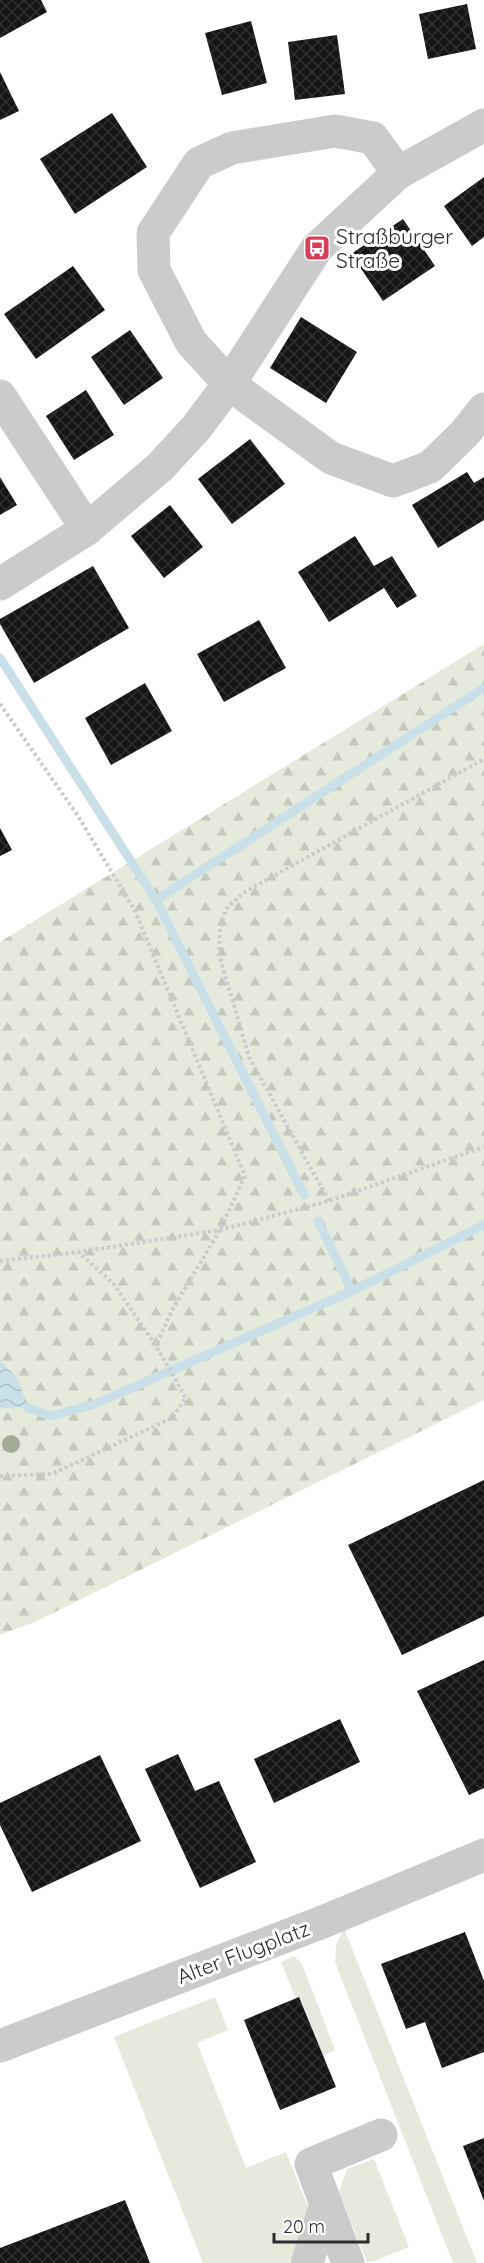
<svg xmlns="http://www.w3.org/2000/svg" width="484" height="2263" viewBox="0 0 484 2263" font-family="Quicksand,sans-serif">
  <style>
    .green { fill: #e5eadc }
    .forest { fill: url(#forest-firs) }
    .water { fill: url(#water-waves) }
    .lines { fill: none; stroke-linecap: round; stroke-linejoin: round }
    .stream { stroke: #cae0e8; stroke-width: 9 }
    .building { fill: url(#building-cross-hatch) }
    .path { stroke: #cbcbcb; stroke-width: 4; stroke-dasharray: 3 3; stroke-linecap: butt }
    .minor { stroke: #cbcbcb; stroke-width: 33 }
    .tree { fill: #a2ab95 }
    .labels { text-anchor: middle; dominant-baseline: central; stroke-width: 6; stroke-linejoin: round; paint-order: stroke }
    .poi-label { font-size: 21px; fill: #2e2e2e; stroke: #fff; text-anchor: start }
    .street-label { font-size: 21px; fill: #2e2e2e; stroke: #fff }
  </style>
  <defs>
    <pattern id="forest-firs" width="22" height="20" patternUnits="userSpaceOnUse" patternTransform="scale(1.5)"><rect width="22" height="20" fill="#e5eadc"/><path d="M5 1l3.5 6h-7zM16 11l3.5 6h-7z" fill="#c5c9bd"/></pattern>
    <pattern id="water-waves" width="16" height="10" patternUnits="userSpaceOnUse" patternTransform="scale(1.5)"><rect width="16" height="10" fill="#cae0e8"/><path d="M0 5q4-4 8 0t8 0" fill="none" stroke="#aec0c7"/></pattern>
    <pattern id="building-cross-hatch" width="8" height="8" patternUnits="userSpaceOnUse" patternTransform="scale(1.5)"><rect width="8" height="8" fill="#151515"/><path d="M0 0l8 8M0 8l8-8" fill="none" stroke="#2f2f2f"/></pattern>
  </defs>
  <rect width="100%" height="100%" fill="#fff"/>
  <g class="green">
    <polygon points="344,1928 477,2263 453,2263 335,1962 336,1945"/>
    <polygon points="294,1956 302,1964 335,2050 323,2056 300,1998 296,1999 281,1962"/>
    <polygon points="215,1997 228,2030 197,2043 246,2168 286,2152 308,2207 289,2263 203,2263 114,2037"/>
    <polygon points="374,2159 409,2247 375,2261 367,2262 339,2192 347,2169"/>
  </g>
  <polygon class="forest" points="484,644 484,1400 37,1621 0,1635 0,942"/>
  <polygon class="water" points="0,1360 17,1378 28,1408 0,1408"/>
  <g class="lines">
    <g class="stream">
      <polyline points="0,658 156,900 304,1195"/>
      <polyline points="156,900 484,688"/>
      <polyline points="318,1221 352,1291"/>
      <polyline points="28,1408 51,1416 95,1404 352,1291 484,1225"/>
    </g>
  </g>
  <g class="building">
    <polygon points="0,0 41,0 47,12 0,38"/>
    <polygon points="467,4 476,49 428,59 419,14"/>
    <polygon points="251,21 267,83 222,95 205,33"/>
    <polygon points="337,35 345,94 295,100 288,42"/>
    <polygon points="0,72 19,111 0,120"/>
    <polygon points="112,113 147,167 75,214 40,159"/>
    <polygon points="484,177 484,237 472,246 444,206"/>
    <polygon points="403,219 435,266 383,301 351,254"/>
    <polygon points="73,266 105,310 36,359 4,314"/>
    <polygon points="301,317 357,352 326,403 270,368"/>
    <polygon points="130,330 163,378 124,405 91,357"/>
    <polygon points="86,390 114,435 74,460 46,416"/>
    <polygon points="250,439 285,484 232,524 198,479"/>
    <polygon points="467,472 474,483 484,477 484,520 438,548 412,505"/>
    <polygon points="0,477 17,505 0,515"/>
    <polygon points="170,505 203,547 164,578 131,536"/>
    <polygon points="355,536 374,566 392,556 417,596 397,608 384,588 329,622 298,572"/>
    <polygon points="93,566 129,628 34,683 0,624 0,619"/>
    <polygon points="259,620 286,668 224,702 197,654"/>
    <polygon points="145,683 172,731 111,765 85,718"/>
    <polygon points="0,828 12,850 0,856"/>
    <polygon points="484,1480 484,1616 402,1655 348,1545"/>
    <polygon points="484,1660 484,1788 469,1795 417,1691"/>
    <polygon points="340,1719 360,1762 274,1803 254,1759"/>
    <polygon points="178,1754 195,1791 219,1781 256,1862 200,1888 145,1769"/>
    <polygon points="100,1755 141,1841 32,1892 0,1825 0,1803"/>
    <polygon points="465,1932 484,1981 484,2052 442,2068 425,2022 406,2029 381,1964"/>
    <polygon points="299,1997 336,2087 280,2110 244,2020"/>
    <polygon points="484,2138 484,2201 463,2146"/>
    <polygon points="125,2200 150,2263 0,2263 0,2248"/>
  </g>
  <g class="lines">
    <g class="path">
      <polyline points="0,704 78,816 135,911 245,1176 220,1230 172,1310 156,1346"/>
      <polyline points="329,1201 249,1057 219,954 220,928 226,909 243,893 484,759"/>
      <polyline points="0,1261 79,1252 220,1230 329,1201 484,1147"/>
      <polyline points="0,1476 52,1474 172,1418 186,1398 156,1346 113,1283 79,1253"/>
    </g>
    <g class="minor">
      <polyline points="398,173 373,138 335,131 232,148 199,163 153,233 154,270 191,342 229,384 331,458 393,481 430,467 464,434 484,409"/>
      <polyline points="0,396 87,529"/>
      <polyline points="0,584 87,529 160,467 196,428 229,384 317,248 398,173 484,125"/>
      <polyline points="0,2046 325,1921 484,1855"/>
      <polyline points="307,2263 326,2204"/>
      <polyline points="348,2263 311,2164 381,2135"/>
    </g>
  </g>
  <circle class="tree" cx="11" cy="1444" r="9"/>
  <defs>
    <symbol id="bus-square" viewBox="-11 -11 22 22"><rect x="-9" y="-9" width="18" height="18" rx="4" fill="#d73e5b" stroke="#fff"/><path d="M-5-6H5V4H4V6H2V4H-2V6H-4V4H-5ZM-3.5-4V0h7V-4ZM-3.5 1.2v1.5H-2V1.2ZM2 1.2v1.5H3.5V1.2Z" fill="#fff"/></symbol>
  </defs>
  <g fill-rule="evenodd">
    <use href="#bus-square" x="302" y="233" width="30" height="30"/>
  </g>
  <g class="labels">
    <g class="poi-label">
      <text x="336" y="236">Straßburger<tspan x="336" dy="24">Straße</tspan></text>
    </g>
    <g class="street-label">
      <text transform="translate(243 1952) rotate(-21)">Alter Flugplatz</text>
    </g>
  </g>
  <path d="M274 2233v9h94v-9" fill="none" stroke="#2e2e2e" stroke-width="3"/>
  <text x="283" y="2233" font-size="18" fill="#2e2e2e" stroke="#ffffff" stroke-width="4.5" paint-order="stroke">20 m</text>
</svg>
